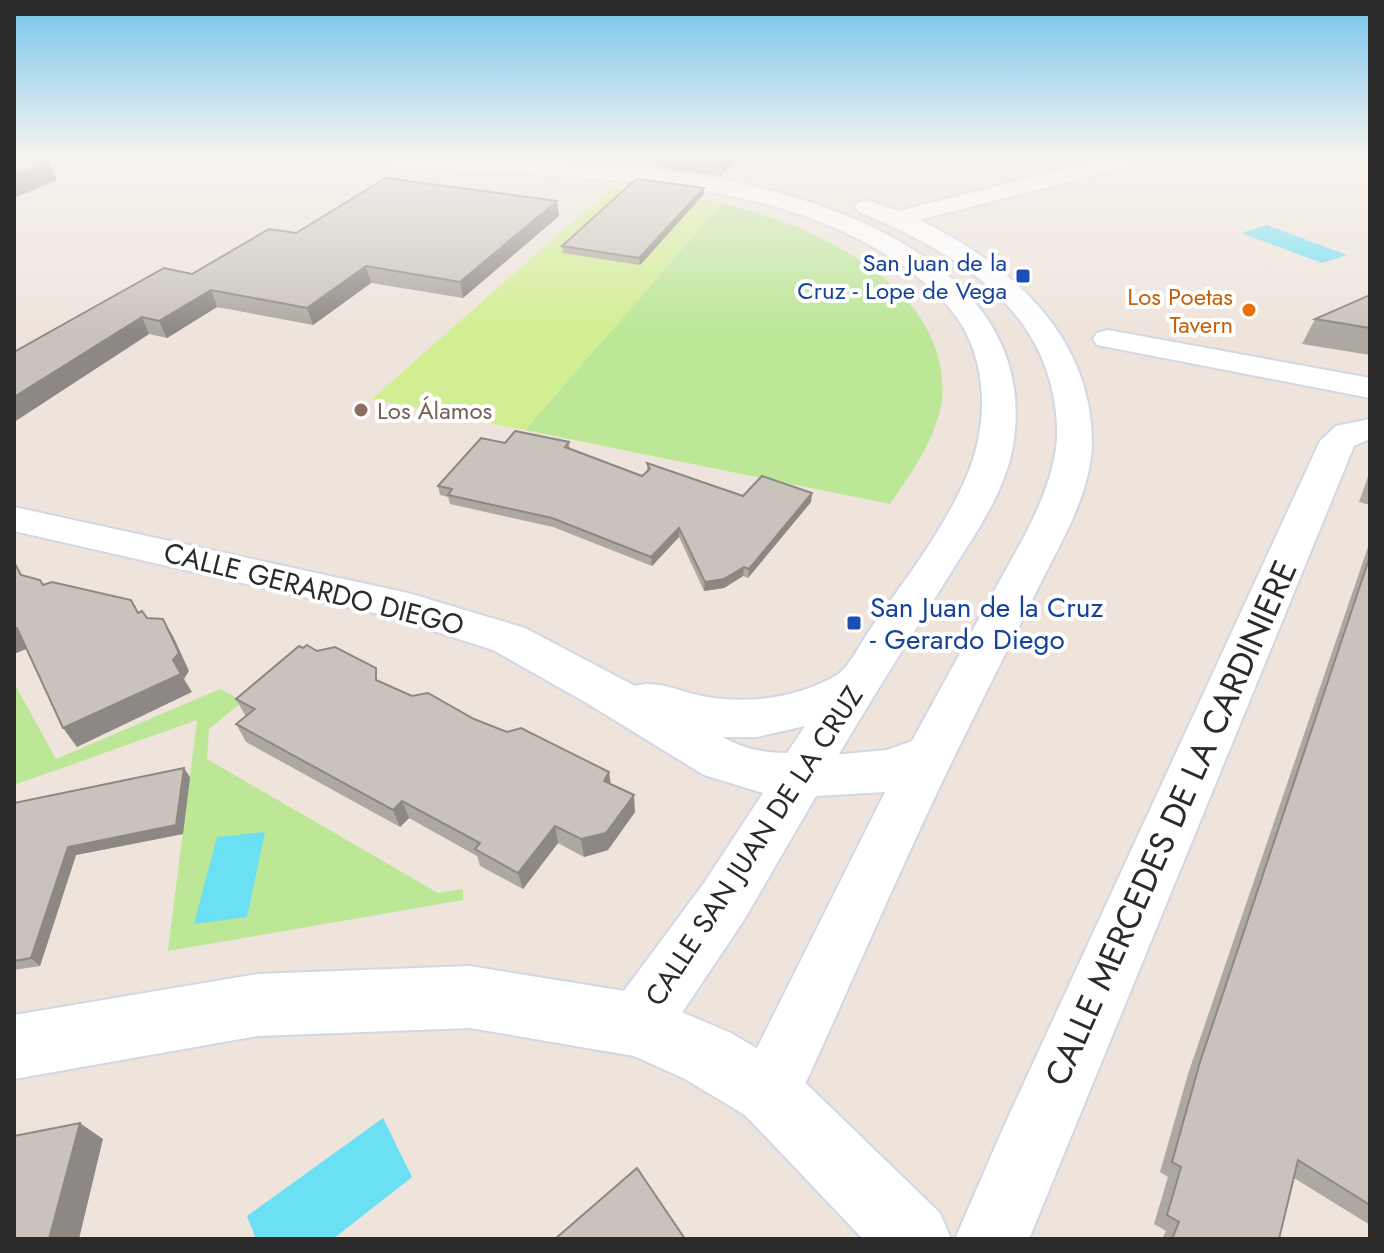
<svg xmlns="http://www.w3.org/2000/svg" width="1384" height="1253" viewBox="0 0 1384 1253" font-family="Jost,sans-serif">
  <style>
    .green { fill: #bbe796 }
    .pitch { fill: #d1ee92 }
    .water { fill: #6bdff4 }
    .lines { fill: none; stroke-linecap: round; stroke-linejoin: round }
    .minor-casing { stroke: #d2d7e4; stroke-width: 4 }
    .tertiary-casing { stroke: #d2d7e4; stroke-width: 4 }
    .minor { fill: #fff; fill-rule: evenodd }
    .tertiary { fill: #fff; fill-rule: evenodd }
    .wall { fill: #ada8a1 }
    .shaded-wall { fill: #8d8883 }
    .building { fill: #c9c3bb; stroke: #8d8883; stroke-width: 2 }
    .transit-dot { fill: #1a4fb4; stroke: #fff; stroke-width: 3 }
    .food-dot { fill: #e8710a; stroke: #fff; stroke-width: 3 }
    .education-dot { fill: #8d6e63; stroke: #fff; stroke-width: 3 }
    .labels { text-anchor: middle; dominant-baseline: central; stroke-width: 8; stroke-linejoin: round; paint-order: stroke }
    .far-transit-label { font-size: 24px; fill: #164399; stroke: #fff; text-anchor: end }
    .far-food-label { font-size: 24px; fill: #c56008; stroke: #fff; text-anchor: end }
    .far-education-label { font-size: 24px; fill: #785e54; stroke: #fff; text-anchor: start }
    .street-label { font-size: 28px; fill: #2b2b2b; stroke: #fff }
    .transit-label { font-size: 28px; fill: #164399; stroke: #fff; text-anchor: start }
    .near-street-label { font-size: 34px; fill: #2b2b2b; stroke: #fff }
  </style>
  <rect width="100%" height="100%" fill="#eee4dc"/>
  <g class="green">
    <path d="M722 203C805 224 922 272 940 366 943 381 944 399 939 414 930 448 909 476 890 504L525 430Z"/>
    <polygon points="14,683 56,759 220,689 243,701 209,729 207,759 438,893 463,889 463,900 168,951 197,720 14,785"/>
  </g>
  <polygon class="pitch" points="612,187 722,203 525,430 372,399"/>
  <g class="water">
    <polygon points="1267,225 1347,255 1322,263 1241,233"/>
    <polygon points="265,832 247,917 194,924 217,837"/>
    <polygon points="383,1118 412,1177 333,1239 256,1239 247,1216"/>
  </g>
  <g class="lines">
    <defs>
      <g id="minor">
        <path d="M336 157C400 153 465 158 529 161 591 165 654 167 715 178 852 203 1045 278 1012 451 1003 494 976 533 953 569 915 631 876 691 839 754H843L887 750 912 741C941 688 970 635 999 582 1021 542 1047 500 1055 454 1059 435 1057 414 1053 394 1034 297 943 247 859 212L855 207 859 202 867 200 899 211 1112 157H1147L1144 162 920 220C1009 264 1091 334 1092 441 1092 492 1060 544 1038 588 1010 645 982 700 954 757 897 875 846 996 791 1115L768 1125 745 1115 735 1092 885 792 816 796 744 920 659 1047 637 1057 615 1047 605 1025 615 1003 704 883 763 793 704 775 585 702 493 650 387 616 14 531V507L408 593 525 628 635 686C657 679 680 692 702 696 746 705 798 698 837 675 849 667 859 646 867 634 902 583 944 531 968 473 987 427 988 371 963 327 946 299 922 279 896 261 786 188 652 182 524 174 465 171 406 167 347 163ZM805 726 787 753C765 753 743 749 723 737H757Z"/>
        <polygon points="1108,330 1370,378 1370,398 1097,345 1093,339 1097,333"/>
        <polygon points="1370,419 1370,439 1354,446 1029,1239 955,1239 1005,1124 1320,441 1336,426"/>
      </g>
      <polygon id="tertiary" points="470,966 637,993 731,1033 791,1069 940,1213 951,1239 863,1239 745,1115 685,1079 634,1056 470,1028 257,1036 14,1079 14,1015 257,974"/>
    </defs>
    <use href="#minor" class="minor-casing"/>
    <use href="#tertiary" class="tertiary-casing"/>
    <use href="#minor" class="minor"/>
    <use href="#tertiary" class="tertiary"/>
  </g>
  <g class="wall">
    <polygon points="656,157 739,157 721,176 656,167"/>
    <polygon points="704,188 704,194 640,265 563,253 562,246"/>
    <polygon points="559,216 463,298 371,283 313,325 217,307 167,338 149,334 14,422 192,274 296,233"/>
    <polygon points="1370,295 1370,355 1302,344 1315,319"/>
    <polygon points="569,442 570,449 642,476 647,471 647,463 743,496 812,493 811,502 748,578 743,576 724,588 704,591 679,537 652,566 553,527 450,504 448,497 440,495 438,486 505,443"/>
    <polygon points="1370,471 1370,505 1359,502"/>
    <polygon points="1370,541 1370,1225 1294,1178 1279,1239 1162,1239 1166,1231 1154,1224 1168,1177 1160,1172 1188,1074"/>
    <polygon points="381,682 412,696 609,772 611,784 635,812 608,850 584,857 558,843 523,889 480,866 477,856 409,818 400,827 246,742 236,724 246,717 236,699"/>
    <polygon points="190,777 183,834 76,855 40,966 14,970 14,803"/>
  </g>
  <g class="shaded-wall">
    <polygon points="721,157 739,157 721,176"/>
    <polygon points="49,162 57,180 14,198 14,176"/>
    <polygon points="704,188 704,194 640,265 639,258"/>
    <polygon points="557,201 559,216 463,298 460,282"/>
    <polygon points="366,266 371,283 313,325 307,308"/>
    <polygon points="211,290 217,307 167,338 159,321"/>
    <polygon points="142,317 149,334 14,422 14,397"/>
    <polygon points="812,493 811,502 748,578 749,569"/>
    <polygon points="679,528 679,537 652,566 651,557"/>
    <polygon points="744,567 743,576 724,588 704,591 705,582"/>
    <polygon points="163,619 174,638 189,671 184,679 173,660"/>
    <polygon points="17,628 31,647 14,654 14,629"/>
    <polygon points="181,674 192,692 77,747 63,728"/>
    <polygon points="184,768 190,777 183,834 76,855 40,966 31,958 68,847"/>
    <polygon points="609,772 611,790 604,781"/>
    <polygon points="634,795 635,812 608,850 584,857 581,839"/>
    <polygon points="402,801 409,818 400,827 393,810"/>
    <polygon points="555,826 558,843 523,889 518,873"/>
    <polygon points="80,1123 103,1139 79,1239 49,1239"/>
  </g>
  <g class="building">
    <polygon points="14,157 49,162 14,176"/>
    <polygon points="386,178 557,201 460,282 366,266 307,308 211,290 159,321 142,317 14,397 14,352 164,268 192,274 269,229 296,233"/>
    <polygon points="636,179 704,188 639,258 562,246"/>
    <polygon points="1370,295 1370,328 1315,319"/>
    <polygon points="515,431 569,442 565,447 642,476 650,469 647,463 743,496 762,476 812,493 749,569 744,567 724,579 705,582 679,528 651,557 552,518 448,495 452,489 438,486 481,438 505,443"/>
    <polygon points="1370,556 1370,1205 1298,1160 1279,1239 1172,1239 1179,1222 1167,1215 1181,1167 1172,1162 1200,1062"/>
    <polygon points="14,562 21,575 40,580 43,585 52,582 131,600 138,613 142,611 147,618 163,619 179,653 173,660 181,674 63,728 17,628 14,629"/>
    <polygon points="307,645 317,651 335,647 376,668 376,680 412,696 428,693 474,719 507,732 521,728 609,772 604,781 634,795 606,833 581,839 555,826 518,873 475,849 480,843 402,801 393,810 236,724 255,709 236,699 299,646 303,648"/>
    <polygon points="184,768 176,825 68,847 31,958 14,961 14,803"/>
    <polygon points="80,1123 49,1239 14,1239 14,1136"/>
    <polygon points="637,1168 685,1239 555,1239"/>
  </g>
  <linearGradient id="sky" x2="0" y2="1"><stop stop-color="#76c5ed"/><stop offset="0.47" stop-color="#f7f3ef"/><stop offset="1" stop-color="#f7f3ef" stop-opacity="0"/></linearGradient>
  <rect width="1384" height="332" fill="url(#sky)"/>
  <g class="transit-dot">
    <rect x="1015" y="268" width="16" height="16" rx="4"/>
    <rect x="846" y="615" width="16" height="16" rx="4"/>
  </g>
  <circle class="food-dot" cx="1249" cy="310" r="8"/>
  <circle class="education-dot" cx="361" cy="410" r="8"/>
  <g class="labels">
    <g class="far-transit-label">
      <text x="1007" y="262">San Juan de la<tspan x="1007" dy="28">Cruz - Lope de Vega</tspan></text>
    </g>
    <g class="far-food-label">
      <text x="1233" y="296">Los Poetas<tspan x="1233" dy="28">Tavern</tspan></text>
    </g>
    <g class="far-education-label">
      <text x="377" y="410">Los Álamos</text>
    </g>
    <g class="street-label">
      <text transform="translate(314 589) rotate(14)">CALLE GERARDO DIEGO</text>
      <text transform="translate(754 846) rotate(-57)">CALLE SAN JUAN DE LA CRUZ</text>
    </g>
    <g class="transit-label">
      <text x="870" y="607">San Juan de la Cruz<tspan x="870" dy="32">- Gerardo Diego</tspan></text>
    </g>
    <g class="near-street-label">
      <text transform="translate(1171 823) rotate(-66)">CALLE MERCEDES DE LA CARDINIERE</text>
    </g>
  </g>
  <rect width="1384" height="1253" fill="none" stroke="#2b2b2b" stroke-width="32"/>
</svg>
